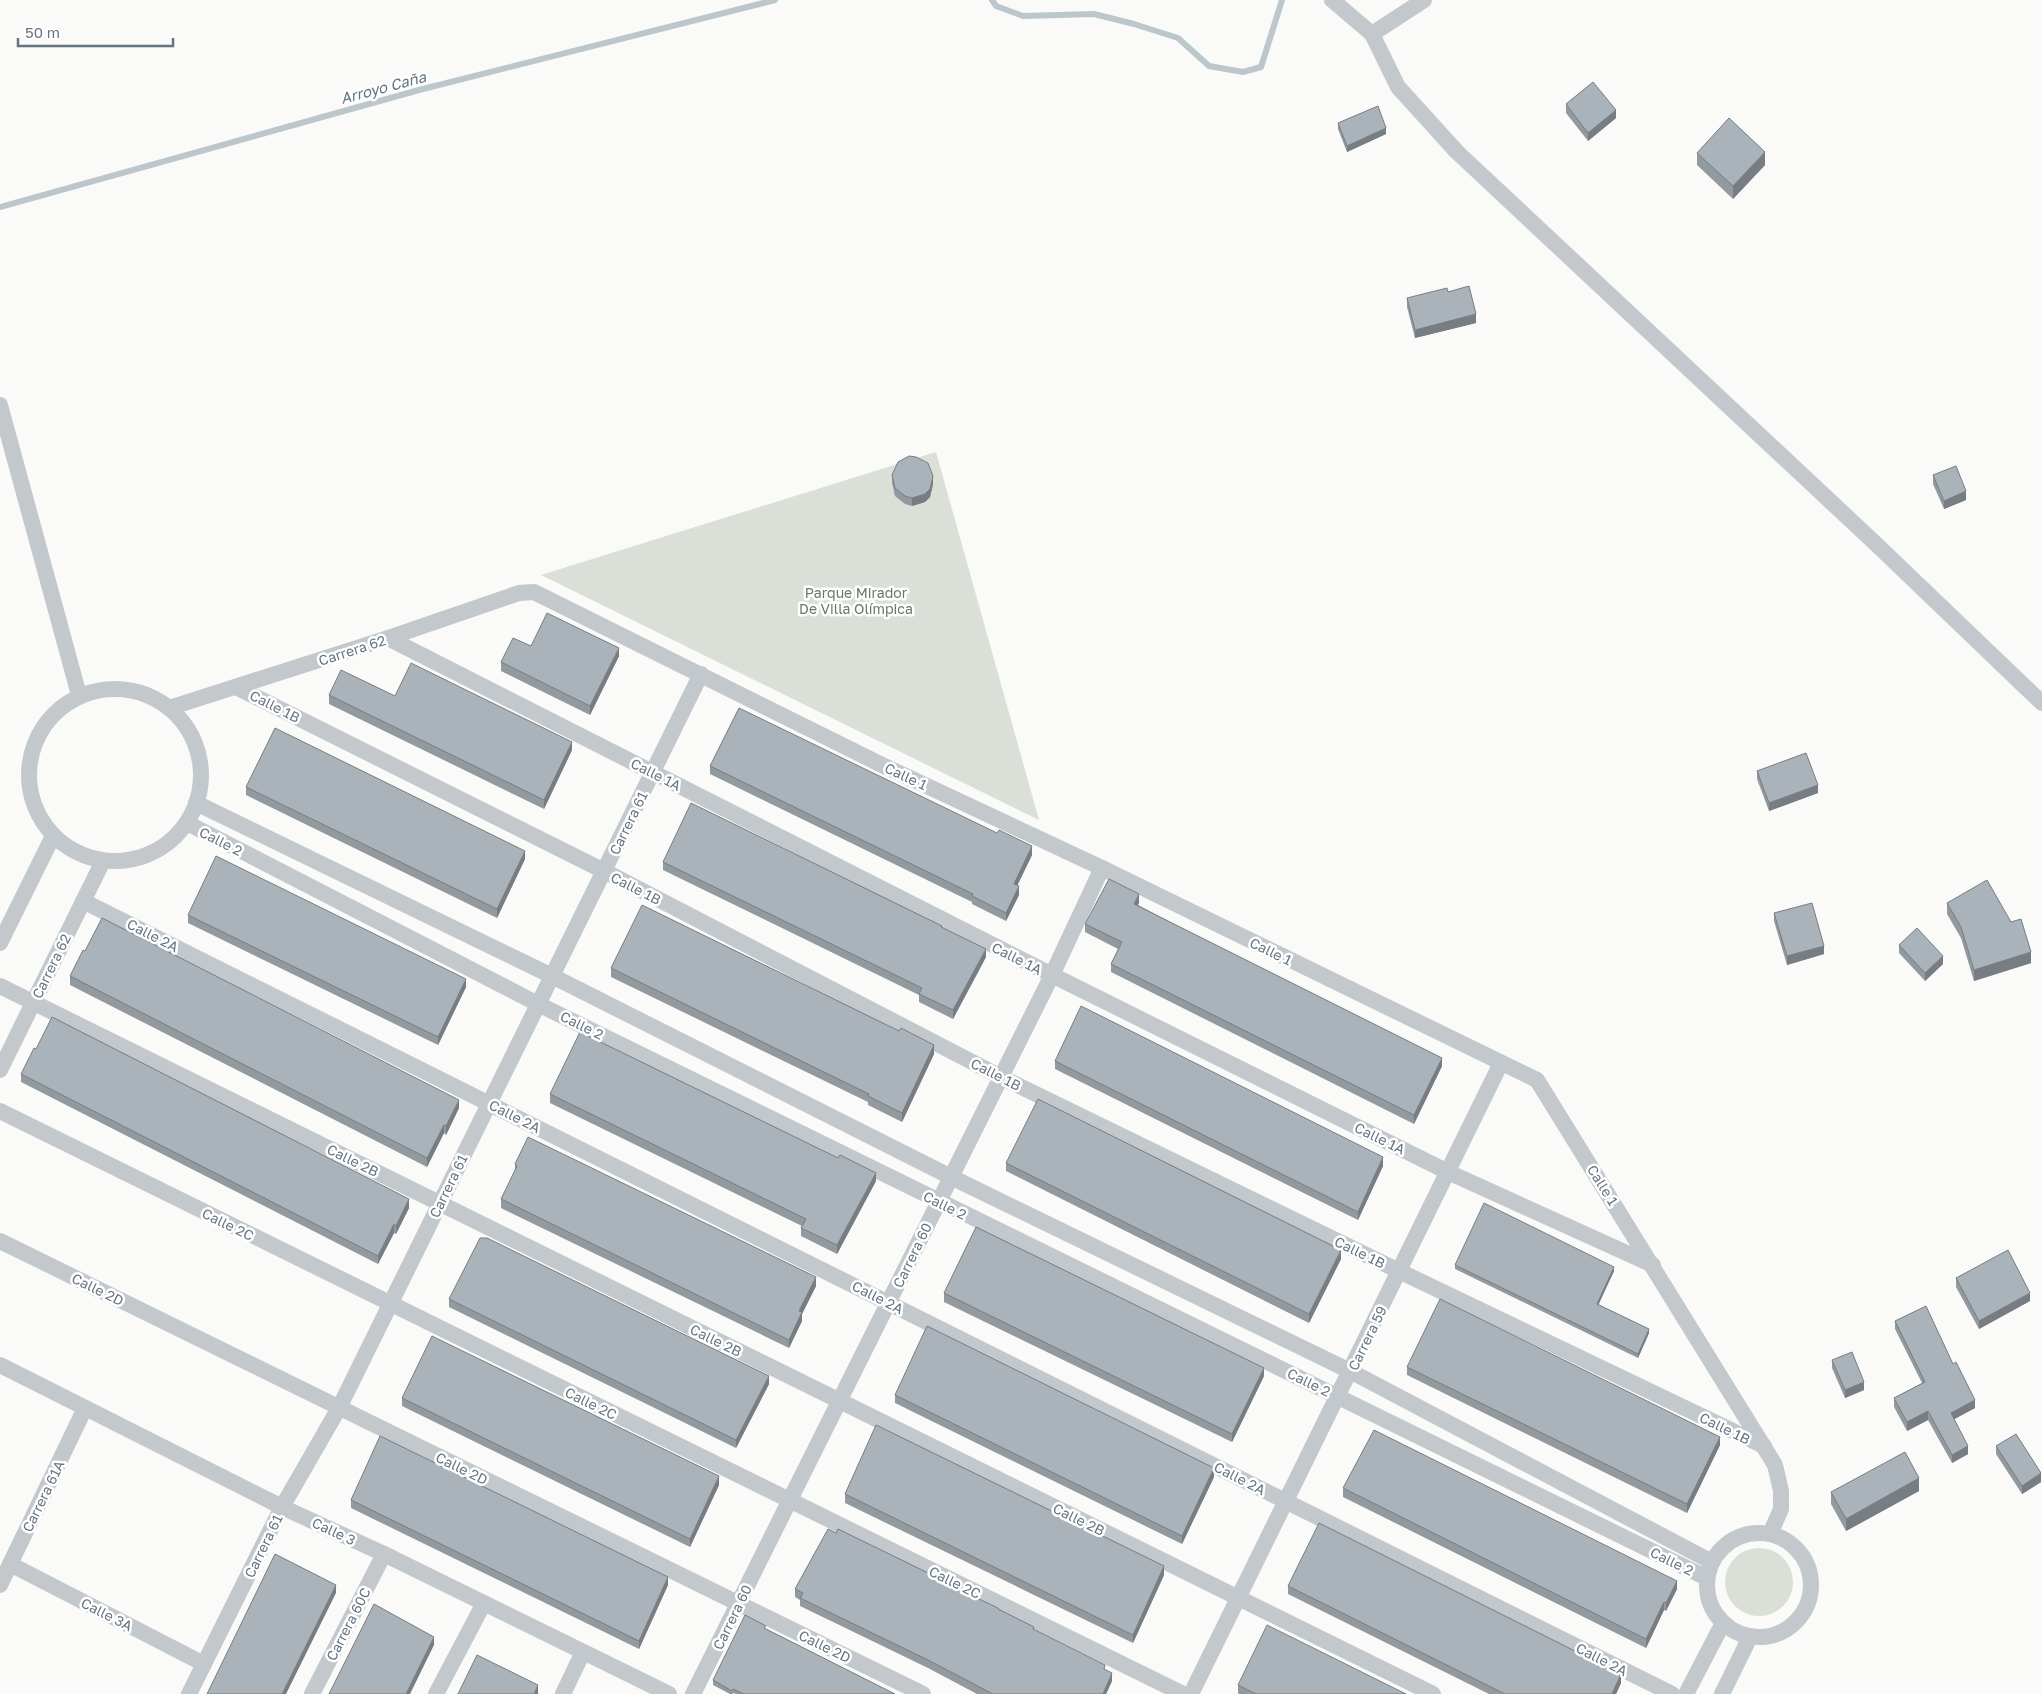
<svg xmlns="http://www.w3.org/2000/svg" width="2042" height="1694" viewBox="0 0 2042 1694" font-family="'Golos Text',sans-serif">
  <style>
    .green { fill: #dadfd7 }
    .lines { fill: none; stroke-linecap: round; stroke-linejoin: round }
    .stream { stroke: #bbc7cb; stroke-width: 6 }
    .minor { stroke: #c3c8cc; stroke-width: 16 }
    .wall { fill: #929a9f }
    .shaded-wall { fill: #777d82 }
    .building { fill: #aab3b9; stroke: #777d82 }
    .labels { text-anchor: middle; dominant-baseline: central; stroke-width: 5; stroke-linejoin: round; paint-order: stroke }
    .park-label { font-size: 14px; fill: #687a64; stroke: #fff }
    .street-label { font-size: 14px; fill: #657683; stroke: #fff }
    .water-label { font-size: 15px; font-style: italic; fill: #60757c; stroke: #fff }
  </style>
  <rect width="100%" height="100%" fill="#fafaf8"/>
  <g class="green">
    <polygon points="936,452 1039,820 541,575"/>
    <circle cx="1759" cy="1582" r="34"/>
  </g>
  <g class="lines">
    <g class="stream">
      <polyline points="992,0 996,6 1023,16 1094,14 1134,24 1178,38 1209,66 1243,72 1261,67 1282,0"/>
      <polyline points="0,207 419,90 775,0"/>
    </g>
    <g class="minor">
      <polyline points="1332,0 1372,34 1398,87 1457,152 1876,544 2042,703"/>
      <polyline points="1372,34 1424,0"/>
      <polyline points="0,405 79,695"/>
      <polyline points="388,638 1052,975 1448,1172 1653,1265"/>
      <polyline points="236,687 604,871 1001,1077 1399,1271 1764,1446"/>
      <circle cx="115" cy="775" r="86"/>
      <polyline points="169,708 388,638 519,593 534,592 880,764 1102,868 1537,1080 1775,1465 1781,1491 1781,1509 1770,1534"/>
      <polyline points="196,803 552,976 951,1177 1350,1371 1712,1562"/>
      <polyline points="187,823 538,1004 1707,1578"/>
      <polyline points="83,901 1672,1694"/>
      <polyline points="0,943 53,836"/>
      <polyline points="0,986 1433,1694"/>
      <polyline points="0,1070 103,861"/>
      <polyline points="0,1111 1183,1694"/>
      <polyline points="0,1241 923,1694"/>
      <polyline points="0,1365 282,1507 384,1554 669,1694"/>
      <circle cx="1759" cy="1585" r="52"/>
      <polyline points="10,1564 204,1664"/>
      <polyline points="0,1585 85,1408"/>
      <polyline points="189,1694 282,1507 339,1408 701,674"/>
      <polyline points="312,1694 384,1554"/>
      <polyline points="436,1694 484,1603"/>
      <polyline points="563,1694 583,1652"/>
      <polyline points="693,1694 1052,975 1102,868"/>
      <polyline points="1191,1694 1501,1063"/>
      <polyline points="1686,1694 1723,1623"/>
      <polyline points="1722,1694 1750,1637"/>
    </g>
  </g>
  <g class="wall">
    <polygon points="1566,104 1616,118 1588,141 1566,113"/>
    <polygon points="1338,123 1386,134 1347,152 1338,129"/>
    <polygon points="1697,153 1765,165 1733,199 1697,165"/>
    <polygon points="1407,298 1476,323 1415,338 1407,307"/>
    <polygon points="892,475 933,484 930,497 925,502 912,506 905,504 895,496 892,483"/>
    <polygon points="1933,475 1966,500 1944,509 1933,484"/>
    <polygon points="531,646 619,656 590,715 501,671 501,662"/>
    <polygon points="329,695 395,696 572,750 544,809 329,704"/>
    <polygon points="710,766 1032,855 1017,886 1019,895 1006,921 972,904 972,902 710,774"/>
    <polygon points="1757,771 1818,793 1769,811 1757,779"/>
    <polygon points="246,787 525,859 497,918 246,795"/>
    <polygon points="663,862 942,927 986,957 953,1019 919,1002 919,995 663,870"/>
    <polygon points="1139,903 1138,905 1442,1066 1414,1124 1111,972 1111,964 1118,949 1085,932 1085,924"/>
    <polygon points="1947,903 2031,963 1974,981 1961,938 1947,914"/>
    <polygon points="1774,913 1824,954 1787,965 1774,921"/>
    <polygon points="188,915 466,987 438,1045 188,923"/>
    <polygon points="1899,945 1943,964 1925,981 1899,953"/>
    <polygon points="611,968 934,1054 902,1122 868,1105 868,1102 611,977"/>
    <polygon points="70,976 459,1108 446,1135 444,1133 427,1167 70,985"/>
    <polygon points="1055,1061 1383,1166 1358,1220 1055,1069"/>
    <polygon points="21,1074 409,1208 396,1234 394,1233 378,1264 21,1082"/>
    <polygon points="550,1094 876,1181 837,1254 801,1236 801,1228 802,1226 550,1103"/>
    <polygon points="1006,1163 1341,1259 1309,1323 1006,1171"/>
    <polygon points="515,1164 816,1286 802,1314 802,1321 789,1348 501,1208 501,1199 515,1172"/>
    <polygon points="1455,1265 1614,1271 1598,1304 1649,1333 1638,1358 1455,1269"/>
    <polygon points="1956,1278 2030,1301 1979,1329 1956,1287"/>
    <polygon points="944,1293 1264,1376 1232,1442 944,1302"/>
    <polygon points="449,1299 769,1384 736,1448 449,1307"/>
    <polygon points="1895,1321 1953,1364 1975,1408 1954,1419 1968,1454 1952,1463 1928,1420 1907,1431 1894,1407 1894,1398 1922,1383 1895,1329"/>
    <polygon points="1832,1360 1864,1390 1845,1398 1832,1368"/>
    <polygon points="1407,1367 1720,1445 1687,1513 1407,1375"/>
    <polygon points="895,1395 1214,1477 1182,1544 895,1403"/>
    <polygon points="402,1398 719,1485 690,1547 402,1406"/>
    <polygon points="1996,1446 2041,1482 2022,1494 1996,1454"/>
    <polygon points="1343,1488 1677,1589 1666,1611 1664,1610 1646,1648 1343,1497"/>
    <polygon points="1919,1491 1846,1531 1831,1504 1831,1492"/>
    <polygon points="845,1494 1164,1575 1133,1643 845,1503"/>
    <polygon points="351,1500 668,1585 639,1649 351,1508"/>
    <polygon points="1288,1586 1621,1683 1616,1694 1489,1694 1288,1594"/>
    <polygon points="795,1589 963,1592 998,1609 1105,1670 1112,1681 1106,1694 977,1694 928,1668 800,1606 800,1600 795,1597"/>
    <polygon points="766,1629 895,1694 736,1694 733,1693 733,1694 730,1694 713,1685 713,1680"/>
    <polygon points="1238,1685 1406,1694 1239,1694 1238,1693"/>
  </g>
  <g class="shaded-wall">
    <polygon points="1616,110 1616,118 1588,141 1588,133"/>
    <polygon points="1386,128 1386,134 1347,152 1347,146"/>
    <polygon points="1765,152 1765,165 1733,199 1733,186"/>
    <polygon points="1476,314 1476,323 1415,338 1415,330"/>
    <polygon points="933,476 933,484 930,497 925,502 912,506 912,498"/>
    <polygon points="1966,491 1966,500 1944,509 1944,501"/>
    <polygon points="619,648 619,656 590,715 590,706"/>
    <polygon points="572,742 572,750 544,809 544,800"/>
    <polygon points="1818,785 1818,793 1769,811 1769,803"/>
    <polygon points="1032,846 1032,855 1014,892 1014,884"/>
    <polygon points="525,851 525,859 497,918 497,909"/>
    <polygon points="1019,886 1019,895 1006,921 1006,913"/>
    <polygon points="1139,894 1139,903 1134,912 1134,904"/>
    <polygon points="1824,946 1824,954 1787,965 1787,956"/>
    <polygon points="986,949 986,957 953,1019 953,1010"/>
    <polygon points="2031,952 2031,963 1974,981 1974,970"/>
    <polygon points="1943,956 1943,964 1925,981 1925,973"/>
    <polygon points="466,979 466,987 438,1045 438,1037"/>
    <polygon points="934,1045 934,1054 902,1122 902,1113"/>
    <polygon points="1442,1058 1442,1066 1414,1124 1414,1115"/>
    <polygon points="459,1100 459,1108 446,1135 446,1126"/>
    <polygon points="444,1125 444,1133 427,1167 427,1158"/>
    <polygon points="1383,1157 1383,1166 1358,1220 1358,1212"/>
    <polygon points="876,1173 876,1181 837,1254 837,1245"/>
    <polygon points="409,1199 409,1208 396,1234 396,1226"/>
    <polygon points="394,1224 394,1233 378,1264 378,1256"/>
    <polygon points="1341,1250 1341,1259 1309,1323 1309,1314"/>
    <polygon points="1614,1267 1614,1271 1597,1308 1597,1304"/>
    <polygon points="816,1277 816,1286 802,1314 802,1321 789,1348 789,1340 799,1311"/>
    <polygon points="2030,1293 2030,1301 1979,1329 1979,1321"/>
    <polygon points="1649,1329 1649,1333 1638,1358 1638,1354"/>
    <polygon points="1264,1368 1264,1376 1232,1442 1232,1434"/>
    <polygon points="769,1376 769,1384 736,1448 736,1440"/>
    <polygon points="1864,1382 1864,1390 1845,1398 1845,1390"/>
    <polygon points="1975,1400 1975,1408 1951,1421 1951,1413"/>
    <polygon points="1928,1411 1928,1420 1907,1431 1907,1422"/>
    <polygon points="1720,1437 1720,1445 1687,1513 1687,1504"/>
    <polygon points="1968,1446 1968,1454 1952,1463 1952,1455"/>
    <polygon points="1214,1468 1214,1477 1182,1544 1182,1536"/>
    <polygon points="2041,1473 2041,1482 2022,1494 2022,1486"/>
    <polygon points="719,1476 719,1485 690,1547 690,1539"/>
    <polygon points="1919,1478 1919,1491 1846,1531 1846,1519"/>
    <polygon points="1164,1566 1164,1575 1133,1643 1133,1635"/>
    <polygon points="668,1577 668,1585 639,1649 639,1641"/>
    <polygon points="1677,1581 1677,1589 1666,1611 1666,1603"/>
    <polygon points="336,1585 336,1593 286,1694 282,1694"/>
    <polygon points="1664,1602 1664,1610 1646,1648 1646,1639"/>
    <polygon points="434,1637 434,1645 410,1694 406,1694"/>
    <polygon points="1112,1673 1112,1681 1106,1694 1103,1694"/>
    <polygon points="1621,1674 1621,1683 1616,1694 1612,1694"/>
    <polygon points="538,1685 538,1694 534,1694"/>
  </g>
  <g class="building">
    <polygon points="1593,82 1616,110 1588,133 1566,104"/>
    <polygon points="1378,106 1386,128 1347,146 1338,123"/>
    <polygon points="1729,118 1765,152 1733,186 1697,153"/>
    <polygon points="1469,286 1476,314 1415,330 1407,298 1447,288 1448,292"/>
    <polygon points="909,456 916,457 928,463 933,476 930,489 925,494 912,498 905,496 895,488 892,475 898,462"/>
    <polygon points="1956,466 1966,491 1944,501 1933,475"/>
    <polygon points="547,613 619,648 590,706 501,662 513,638 531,646"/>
    <polygon points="411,663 572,742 544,800 329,695 341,670 395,696"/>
    <polygon points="739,708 997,833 999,830 1032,846 1014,884 1019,886 1006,913 972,896 973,894 710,766"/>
    <polygon points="275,728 525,851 497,909 246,787"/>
    <polygon points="1806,753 1818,785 1769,803 1757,771"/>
    <polygon points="691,803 942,926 941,927 986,949 953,1010 919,994 922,988 663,862"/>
    <polygon points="216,856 466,979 438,1037 188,915"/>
    <polygon points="1109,879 1139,894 1134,904 1442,1058 1414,1115 1111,964 1122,942 1085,924"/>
    <polygon points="1987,880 2011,922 2021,919 2031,952 1974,970 1961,927 1947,903"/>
    <polygon points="1812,903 1824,946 1787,956 1774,913"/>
    <polygon points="642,905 899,1031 901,1028 934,1045 902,1113 868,1096 869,1094 611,968"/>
    <polygon points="102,918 459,1100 446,1126 444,1125 427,1158 70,976 83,950 85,951"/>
    <polygon points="1917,928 1943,956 1925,973 1899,945"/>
    <polygon points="1081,1006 1383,1157 1358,1212 1055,1061"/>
    <polygon points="52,1017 409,1199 396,1226 394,1224 378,1256 21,1074 34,1048 36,1049"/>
    <polygon points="580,1032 838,1158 840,1155 876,1173 837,1245 801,1228 806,1219 550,1094"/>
    <polygon points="1038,1099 1341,1250 1309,1314 1006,1163"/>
    <polygon points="528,1137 816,1277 799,1311 802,1312 789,1340 501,1199 517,1166 515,1164"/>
    <polygon points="1484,1203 1614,1267 1597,1304 1649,1329 1638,1354 1455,1265"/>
    <polygon points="976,1227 1264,1368 1232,1434 944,1293"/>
    <polygon points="480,1238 487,1238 769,1376 736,1440 449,1299"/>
    <polygon points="2008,1250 2030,1293 1979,1321 1956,1278"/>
    <polygon points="1440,1299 1720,1437 1687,1504 1407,1367"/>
    <polygon points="1926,1306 1953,1364 1956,1362 1975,1400 1951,1413 1968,1446 1952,1455 1928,1411 1907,1422 1894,1398 1925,1382 1895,1321"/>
    <polygon points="927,1326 1214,1468 1182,1536 895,1395"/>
    <polygon points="432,1336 719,1476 690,1539 402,1398"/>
    <polygon points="1852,1352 1864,1382 1845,1390 1832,1360"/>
    <polygon points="876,1425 1164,1566 1133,1635 845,1494"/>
    <polygon points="1374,1430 1677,1581 1666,1603 1664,1602 1646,1639 1343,1488"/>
    <polygon points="2016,1434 2041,1473 2022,1486 1996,1446"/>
    <polygon points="380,1436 668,1577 639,1641 351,1500"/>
    <polygon points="1905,1452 1919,1478 1846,1519 1831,1492"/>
    <polygon points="1319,1523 1621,1674 1612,1694 1505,1694 1288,1586"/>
    <polygon points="828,1529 836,1533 838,1529 963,1590 962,1591 998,1608 998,1609 1034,1627 1033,1629 1105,1665 1104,1669 1112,1673 1103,1694 993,1694 928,1660 800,1598 803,1593 795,1589"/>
    <polygon points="275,1554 336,1585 282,1694 207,1694"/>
    <polygon points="374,1604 434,1637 406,1694 329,1694"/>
    <polygon points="745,1615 766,1626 764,1628 895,1694 744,1694 733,1689 732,1691 713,1680"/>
    <polygon points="1267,1625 1406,1694 1256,1694 1238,1685"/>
    <polygon points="477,1655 538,1685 534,1694 458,1694"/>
  </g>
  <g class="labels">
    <g class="park-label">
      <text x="856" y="592">Parque Mirador<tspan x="856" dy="16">De Villa Olímpica</tspan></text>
    </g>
    <g class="street-label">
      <text transform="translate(352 650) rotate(-18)">Carrera 62</text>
      <text transform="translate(275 706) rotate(27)">Calle 1B</text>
      <text transform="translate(656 774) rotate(27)">Calle 1A</text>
      <text transform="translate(906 776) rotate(25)">Calle 1</text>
      <text transform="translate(628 823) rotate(-64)">Carrera 61</text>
      <text transform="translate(221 841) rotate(27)">Calle 2</text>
      <text transform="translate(636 888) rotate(27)">Calle 1B</text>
      <text transform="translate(153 935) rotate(27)">Calle 2A</text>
      <text transform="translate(1271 951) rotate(26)">Calle 1</text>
      <text transform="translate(1017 958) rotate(27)">Calle 1A</text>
      <text transform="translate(51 966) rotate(-64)">Carrera 62</text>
      <text transform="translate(582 1025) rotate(26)">Calle 2</text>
      <text transform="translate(996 1074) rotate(27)">Calle 1B</text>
      <text transform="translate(515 1116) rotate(27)">Calle 2A</text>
      <text transform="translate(1380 1138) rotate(26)">Calle 1A</text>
      <text transform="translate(353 1160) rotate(26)">Calle 2B</text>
      <text transform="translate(1603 1185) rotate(58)">Calle 1</text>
      <text transform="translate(448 1186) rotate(-64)">Carrera 61</text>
      <text transform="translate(945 1205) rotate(26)">Calle 2</text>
      <text transform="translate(228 1224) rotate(26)">Calle 2C</text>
      <text transform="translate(1360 1252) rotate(26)">Calle 1B</text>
      <text transform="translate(912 1255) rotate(-64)">Carrera 60</text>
      <text transform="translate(98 1289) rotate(26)">Calle 2D</text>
      <text transform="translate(878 1297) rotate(27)">Calle 2A</text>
      <text transform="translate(1367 1338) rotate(-64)">Carrera 59</text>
      <text transform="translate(716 1340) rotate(26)">Calle 2B</text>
      <text transform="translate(1309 1382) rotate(26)">Calle 2</text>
      <text transform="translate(591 1403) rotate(26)">Calle 2C</text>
      <text transform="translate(1725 1428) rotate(26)">Calle 1B</text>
      <text transform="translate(462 1468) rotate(26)">Calle 2D</text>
      <text transform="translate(1240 1478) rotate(27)">Calle 2A</text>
      <text transform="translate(43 1496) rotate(-64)">Carrera 61A</text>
      <text transform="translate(1079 1519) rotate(26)">Calle 2B</text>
      <text transform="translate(334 1531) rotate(25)">Calle 3</text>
      <text transform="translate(263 1546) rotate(-64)">Carrera 61</text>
      <text transform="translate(1672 1561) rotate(26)">Calle 2</text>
      <text transform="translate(955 1582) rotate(26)">Calle 2C</text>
      <text transform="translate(107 1614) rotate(27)">Calle 3A</text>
      <text transform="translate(732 1617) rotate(-64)">Carrera 60</text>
      <text transform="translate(348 1624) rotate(-63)">Carrera 60C</text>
      <text transform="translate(825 1646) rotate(26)">Calle 2D</text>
      <text transform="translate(1602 1659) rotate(27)">Calle 2A</text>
    </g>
    <g class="water-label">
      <text transform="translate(383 87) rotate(-15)">Arroyo Caña</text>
    </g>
  </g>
  <path d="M18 38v8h155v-8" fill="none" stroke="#657683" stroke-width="2.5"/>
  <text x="25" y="38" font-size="15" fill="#657683" stroke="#ffffff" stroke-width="4" paint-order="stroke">50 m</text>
</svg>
